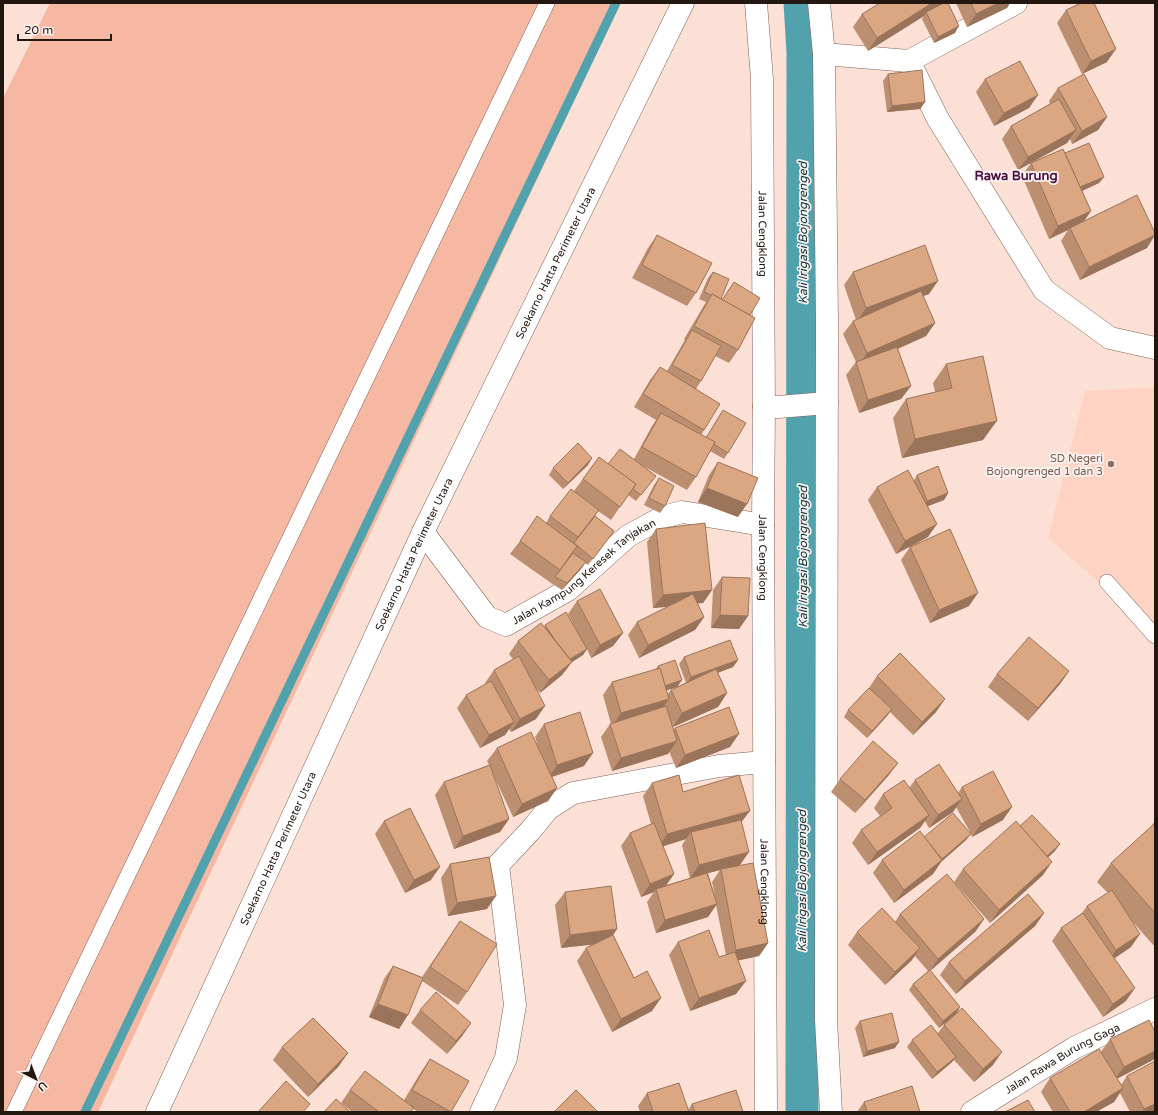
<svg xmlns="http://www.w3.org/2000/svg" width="1158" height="1115" viewBox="0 0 1158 1115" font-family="'Varela Round',sans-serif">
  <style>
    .built { fill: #ffd3c4 }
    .green { fill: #f6b8a2 }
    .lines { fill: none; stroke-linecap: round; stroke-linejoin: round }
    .stream { stroke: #52a2ad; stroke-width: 9 }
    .canal { stroke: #52a2ad; stroke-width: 33 }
    .service-casing { stroke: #816358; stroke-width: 16 }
    .minor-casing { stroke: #816358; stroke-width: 23 }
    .secondary-casing { stroke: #816358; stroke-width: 23 }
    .service { stroke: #fff; stroke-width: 15 }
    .minor { stroke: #fff; stroke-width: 22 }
    .secondary { stroke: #fff; stroke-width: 22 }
    .wall { fill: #bc8f70; fill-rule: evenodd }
    .shaded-wall { fill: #99745b }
    .building { fill: #dba682; stroke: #99745b }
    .education-dot { fill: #8d6e63; stroke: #faf2f0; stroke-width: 1.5 }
    .labels { text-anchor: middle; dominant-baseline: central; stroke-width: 3.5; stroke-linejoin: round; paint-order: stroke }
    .street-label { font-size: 11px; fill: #231712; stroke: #faf2f0 }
    .education-label { font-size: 11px; fill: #785e54; stroke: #faf2f0; text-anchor: end }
    .water-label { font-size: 12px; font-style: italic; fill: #0f363b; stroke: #faf2f0 }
    .quarter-label { font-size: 13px; font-weight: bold; fill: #46113e; stroke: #faf2f0 }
  </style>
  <rect width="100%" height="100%" fill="#fce0d6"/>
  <polygon class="built" points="1155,387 1155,631 1048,538 1085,391"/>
  <polygon class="green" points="50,3 620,3 98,1112 3,1112 3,98"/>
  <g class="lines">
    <polyline class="stream" points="85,1112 616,3"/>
    <polyline class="canal" points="800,3 803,52 802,1112"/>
    <defs>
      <g id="service">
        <polyline points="1107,582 1155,636"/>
        <polyline points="14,1112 547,3"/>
      </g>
      <g id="minor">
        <polyline points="819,3 824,54 827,321 826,1020 831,1112"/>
        <polyline points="824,54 909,61 1016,3"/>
        <polyline points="909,61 938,119 1044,290 1110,338 1155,348"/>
        <polyline points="764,407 778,407 827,403"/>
        <path id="s1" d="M423 532 487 617 506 625 568 590 628 536 663 517 682 512 763 525"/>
        <polyline points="481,1112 506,1058 515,1005 498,865 530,831 548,809 573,793 719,766 764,762"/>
        <path id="s2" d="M972 1112 1074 1048 1155 1009"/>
      </g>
      <g id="secondary">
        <path id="s3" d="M756 3 762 79 764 407 763 525 766 1112"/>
        <path id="s4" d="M157 1112 423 532 683 3"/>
      </g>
    </defs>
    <use href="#service" class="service-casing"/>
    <use href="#minor" class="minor-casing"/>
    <use href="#secondary" class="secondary-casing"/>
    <use href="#service" class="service"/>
    <use href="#minor" class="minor"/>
    <use href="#secondary" class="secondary"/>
  </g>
  <g class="wall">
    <polygon points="956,3 1010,3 1007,8 967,27"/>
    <polygon points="942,4 955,33 934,43 922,19 924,16 868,51 853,27 862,14"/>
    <polygon points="1066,10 1107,62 1082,74 1057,23"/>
    <polygon points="888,74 925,102 920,109 887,112 883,81"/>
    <polygon points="985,79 1038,95 1029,108 994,126 976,92"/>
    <polygon points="1058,88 1107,117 1098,130 1072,144 1070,139 1067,143 1018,170 1002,139 1011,126 1050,104 1049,101"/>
    <polygon points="1065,153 1104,177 1099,183 1082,191 1091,211 1084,221 1147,248 1080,280 1061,241 1068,230 1049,239 1022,176 1031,163"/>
    <polygon points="657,235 696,293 687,306 632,278 648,248"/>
    <polygon points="713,272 721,299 722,300 734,282 750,315 738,350 729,363 715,356 701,381 696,389 704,430 701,435 706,438 723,410 728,453 724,459 710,451 696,477 687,490 641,465 656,476 636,501 628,495 611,520 598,511 595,516 614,531 588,565 585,563 581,569 562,590 551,583 510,554 520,541 546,523 550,516 574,491 599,457 608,464 634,459 652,426 656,420 634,407 650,380 660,367 667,371 685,340 684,339 703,307 706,302 699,299 708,278"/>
    <polygon points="853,272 929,294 923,296 935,323 926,336 898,349 911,386 901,399 859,413 846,375 856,362 843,334 853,321 856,320 844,285"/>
    <polygon points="946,364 983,440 902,458 893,418 906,399 935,392 933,383"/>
    <polygon points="718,462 738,517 698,502 709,475"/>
    <polygon points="588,465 563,489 549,475 553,468"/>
    <polygon points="917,475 948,493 944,500 928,506 928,537 896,554 868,500 877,487 914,480"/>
    <polygon points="659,478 665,506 660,513 644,505 654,485"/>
    <polygon points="656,529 712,590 703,603 697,603 704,617 695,630 639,658 628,635 637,622 667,607 653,608 647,542"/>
    <polygon points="910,547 969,606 930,623 901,560"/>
    <polygon points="722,577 748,616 739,629 711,628 713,590"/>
    <polygon points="577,601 623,633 613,646 591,658 587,649 583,655 572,662 562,675 540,693 535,687 536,719 511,732 509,729 505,735 480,748 457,708 466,695 486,684 485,683 494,670 513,659 509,654 518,641 544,627 545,625 579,635 568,614"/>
    <polygon points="684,657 738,660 733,667 718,673 727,693 718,707 673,727 671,721 673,730 675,728 730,747 676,768 669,751 668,754 612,771 601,737 610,724 611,724 603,695 612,682 655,670 658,666 682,680 677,687 666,690 667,695 671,690 686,683 679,664"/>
    <polygon points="1069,671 1060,684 1028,721 988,687 997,674"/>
    <polygon points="877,676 936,712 913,735 890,712 887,716 867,738 844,717 848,710 869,688"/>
    <polygon points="544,724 584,766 552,777 557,788 548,801 513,817 493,774 509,819 500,832 454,849 435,795 444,782 489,765 487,761 497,748 537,743 535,737"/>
    <polygon points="898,763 888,776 855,813 831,792 840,779"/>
    <polygon points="915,780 958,793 962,787 1003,820 972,837 971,834 966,840 941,862 933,874 894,903 873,873 882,860 924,837 970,832 956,807 953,812 929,828 925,821 920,828 868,865 852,843 861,830 880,816 874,808 883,794 909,788"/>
    <path d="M652 783 683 792 742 822 740 865 768 943 759 956 738 960 746 981 736 994 690 1011 669 955 678 942 719 957 726 955 716 905 708 917 656 933 647 902 654 892 641 897 621 846 630 833 651 824 643 796ZM686 839 682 845 690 878 697 876 666 885 674 874 663 846ZM720 870 712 882 715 896 708 873Z"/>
    <polygon points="384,821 431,880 405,893 375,834"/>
    <polygon points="1155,821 1155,947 1131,920 1131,947 1115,958 1126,1001 1103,1017 1052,941 1061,928 1082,913 1087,906 1108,893 1097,882 1111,863 1150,828"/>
    <polygon points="1020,826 1055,851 1048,857 1043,875 990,923 954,882 963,869"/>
    <polygon points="450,864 487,909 448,916 441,878"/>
    <polygon points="565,892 613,935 634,978 652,1011 612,1032 577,961 586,948 593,944 561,948 555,905"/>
    <polygon points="1044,913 1035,926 956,994 940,975 949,962"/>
    <polygon points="900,914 984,919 975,932 930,970 960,1007 956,1014 939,1028 909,990 913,984 928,971 915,956 911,961 885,985 848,945 857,932 895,922"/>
    <polygon points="460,921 467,992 458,1005 422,981 399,1029 369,1017 384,979 393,966 422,977"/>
    <polygon points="420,1010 471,1023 462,1036 447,1054 411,1023"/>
    <polygon points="860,1021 895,1048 863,1057 855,1028"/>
    <polygon points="944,1025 993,1065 974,1082 954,1060 951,1063 932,1079 907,1047 912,1040 938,1033"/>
    <polygon points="1110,1039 1153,1060 1117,1079 1121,1085 1127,1076 1155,1061 1155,1112 1130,1112 1120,1093 1114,1102 1096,1112 1053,1112 1041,1092 1050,1078 1101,1052"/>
    <polygon points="282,1047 339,1066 308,1097 273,1060"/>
    <polygon points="430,1059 451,1112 419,1112 413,1109 410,1112 352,1112 341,1103 350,1090 404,1100 421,1072"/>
    <polygon points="647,1093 688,1110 692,1104 743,1112 640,1112 638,1106"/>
    <polygon points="864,1102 920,1112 857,1112"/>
  </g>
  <g class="shaded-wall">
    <polygon points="932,3 944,3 926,12 924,16 868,51 877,38"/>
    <polygon points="998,3 1010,3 1007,8 967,27 976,14"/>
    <polygon points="959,26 955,33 934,43 938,37"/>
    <polygon points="1116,49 1107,62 1082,74 1091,61"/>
    <polygon points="1038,95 1029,108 994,126 1004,113"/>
    <polygon points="925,102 920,109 887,112 892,106"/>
    <polygon points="1107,117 1098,130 1072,144 1082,131"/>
    <polygon points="1076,130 1067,143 1018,170 1028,157"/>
    <polygon points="1104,177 1099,183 1073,195 1078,188"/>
    <polygon points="1091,211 1082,224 1070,228 1068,230 1049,239 1058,226"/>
    <polygon points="1155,235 1147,248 1080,280 1089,267"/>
    <polygon points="938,281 929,294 857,321 866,308"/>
    <polygon points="935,323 926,336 858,366 867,353"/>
    <polygon points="911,386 901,399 859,413 868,400"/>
    <polygon points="997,421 983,440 902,458 915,439"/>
    <polygon points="592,458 588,465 563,489 568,483"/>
    <polygon points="707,488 747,504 738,517 698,502"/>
    <polygon points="948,493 944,500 923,508 927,501"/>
    <polygon points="937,524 928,537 896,554 905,541"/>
    <polygon points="586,562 581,569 562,590 567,583"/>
    <polygon points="712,590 703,603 653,608 663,595"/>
    <polygon points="978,593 969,606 930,623 939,610"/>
    <polygon points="720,615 748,616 739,629 711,628"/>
    <polygon points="704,617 695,630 639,658 648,645"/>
    <polygon points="623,633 613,646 591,658 600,645"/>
    <polygon points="587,649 583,655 572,662 562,675 540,693 549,680 567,661"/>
    <polygon points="738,660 733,667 686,684 691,677"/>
    <polygon points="1069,671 1060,684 1028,721 1038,708"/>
    <polygon points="682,680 677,687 659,693 664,686"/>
    <polygon points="727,693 718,707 673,727 682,713"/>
    <polygon points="669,699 660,712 612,726 621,713"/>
    <polygon points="945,699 936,712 913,735 922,722"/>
    <polygon points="545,706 536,719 511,732 520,719"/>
    <polygon points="892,709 887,716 867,738 872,731"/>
    <polygon points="514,722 505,735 480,748 489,735"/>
    <polygon points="739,734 730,747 676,768 685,755"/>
    <polygon points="677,741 668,754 612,771 621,758"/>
    <polygon points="593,753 584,766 548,778 557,765"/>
    <polygon points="898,763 888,776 855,813 865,800"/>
    <polygon points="557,788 548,801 513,817 522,804"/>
    <polygon points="962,799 953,812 929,828 938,815"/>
    <polygon points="1012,807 1003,820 972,837 981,824"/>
    <polygon points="750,811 740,824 691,832 686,839 658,848 667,834"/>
    <polygon points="929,815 920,828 868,865 877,852"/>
    <polygon points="509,819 500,832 454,849 463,836"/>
    <polygon points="971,834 966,840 941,862 933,874 894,903 904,890 942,859"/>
    <polygon points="1060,844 1055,851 1039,866 1043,860"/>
    <polygon points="749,852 740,865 721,869 720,870 690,878 699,865"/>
    <polygon points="1052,862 1043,875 990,923 999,910"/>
    <polygon points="440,867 431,880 405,893 414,880"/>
    <polygon points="674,874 665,887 656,889 654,892 641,897 650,884"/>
    <polygon points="496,896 487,909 448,916 457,903"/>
    <polygon points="717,904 708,917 656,933 665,920"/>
    <polygon points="1044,913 1035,926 956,994 965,981"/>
    <polygon points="984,919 975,932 929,972 938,959"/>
    <polygon points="617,929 608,943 561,948 570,935"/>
    <polygon points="1140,934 1131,947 1107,963 1116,950"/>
    <polygon points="768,943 759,956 727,963 736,950"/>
    <polygon points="920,948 911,961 885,985 895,972"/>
    <polygon points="746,981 736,994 690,1011 699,998"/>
    <polygon points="1135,988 1126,1001 1103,1017 1113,1004"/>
    <polygon points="661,998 652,1011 612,1032 621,1019"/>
    <polygon points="378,1004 408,1015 399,1029 369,1017"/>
    <polygon points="960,1007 956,1014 939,1028 943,1021"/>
    <polygon points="471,1023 462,1036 447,1054 456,1041"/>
    <polygon points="899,1042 895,1048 863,1057 867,1051"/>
    <polygon points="1155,1051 1155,1058 1153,1060 1114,1080 1124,1067"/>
    <polygon points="1002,1052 993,1065 974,1082 983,1069"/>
    <polygon points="348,1053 339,1066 308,1097 318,1084"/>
    <polygon points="956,1057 951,1063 932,1079 937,1072"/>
    <polygon points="1123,1088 1114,1102 1096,1112 1084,1112"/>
    <polygon points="1155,1104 1155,1112 1142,1112 1144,1109"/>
  </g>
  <g class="building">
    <polygon points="880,3 932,3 877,38 862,14"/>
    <polygon points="944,3 948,3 959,26 938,37 926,12"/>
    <polygon points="971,3 998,3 976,14"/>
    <polygon points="1081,3 1094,3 1116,49 1091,61 1066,10"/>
    <polygon points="1020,61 1038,95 1004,113 985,79"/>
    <polygon points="922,70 925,102 892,106 888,74"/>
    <polygon points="1084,74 1107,117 1082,131 1058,88"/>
    <polygon points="1059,99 1076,130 1028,157 1011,126"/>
    <polygon points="1089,143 1104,177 1080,187 1065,153"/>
    <polygon points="1063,149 1091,211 1058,226 1031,163"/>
    <polygon points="1137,195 1155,233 1155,235 1089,267 1070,228"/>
    <polygon points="657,235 712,263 696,293 642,265"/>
    <polygon points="925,245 938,281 866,308 853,272"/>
    <polygon points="713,272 729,279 721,299 712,294 711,295 704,292"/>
    <polygon points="734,282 760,298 750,315 722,300"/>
    <polygon points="921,291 935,323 867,353 853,321"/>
    <polygon points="712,294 755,318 738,350 694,326"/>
    <polygon points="692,330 721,346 701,381 672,365"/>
    <polygon points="897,347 911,386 868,400 856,362"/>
    <polygon points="983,356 997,421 915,439 906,399 952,388 946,364"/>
    <polygon points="660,367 720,404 704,430 643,394"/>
    <polygon points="723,410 746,423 728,453 714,444 715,442 706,438"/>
    <polygon points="661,413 715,442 696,477 642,447"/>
    <polygon points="578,443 592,458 568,483 553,468"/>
    <polygon points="620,449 656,476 641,495 633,489 636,484 608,464"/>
    <polygon points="599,457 636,484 620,507 583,479"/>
    <polygon points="718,462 758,478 747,504 707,488"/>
    <polygon points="938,466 948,493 927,501 917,475"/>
    <polygon points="908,470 937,524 905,541 877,487"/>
    <polygon points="659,478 674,486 665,506 649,498"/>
    <polygon points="571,489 599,510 578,537 550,516"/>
    <polygon points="537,516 577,546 560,570 520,541"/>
    <polygon points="595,516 614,531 593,559 574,543"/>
    <polygon points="705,523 712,590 663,595 656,529"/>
    <polygon points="950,529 978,593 939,610 910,547"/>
    <polygon points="573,553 586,562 567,583 555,577"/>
    <polygon points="722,577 750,578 748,616 720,615"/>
    <polygon points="600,589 623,633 600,645 577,601"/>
    <polygon points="693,594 704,617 648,645 637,622"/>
    <polygon points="566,612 587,649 570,659 555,640 545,625"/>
    <polygon points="541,623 572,662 549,680 518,641"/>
    <polygon points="1029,637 1069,671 1038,708 997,674"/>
    <polygon points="730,640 738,660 691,677 684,657"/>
    <polygon points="900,653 945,699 922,722 877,676"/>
    <polygon points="519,656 545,706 520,719 494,670"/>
    <polygon points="675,660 682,680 665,686 660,668 658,669 658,666"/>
    <polygon points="660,668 669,699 621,713 612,682"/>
    <polygon points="716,669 727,693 682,713 671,690"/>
    <polygon points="491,681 514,722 489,735 466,695"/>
    <polygon points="869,688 892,709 872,731 848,710"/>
    <polygon points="666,706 677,741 621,758 610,724"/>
    <polygon points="729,707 739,734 685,755 675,728"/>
    <polygon points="580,712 593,753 557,765 544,724"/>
    <polygon points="531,732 557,788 522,804 497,748"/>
    <polygon points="873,741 898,763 865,800 840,779"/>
    <polygon points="939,764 962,799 938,815 915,780"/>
    <polygon points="490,765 509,819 463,836 444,782"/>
    <polygon points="993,771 1012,807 981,824 962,787"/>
    <polygon points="679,775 683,792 739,775 750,811 667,834 652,783"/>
    <polygon points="904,780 929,815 877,852 861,830 892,808 883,794"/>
    <polygon points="410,808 440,867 414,880 384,821"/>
    <polygon points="953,813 971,834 942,859 924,837"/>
    <polygon points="1032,815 1060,844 1047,856 1020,826"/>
    <polygon points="741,820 749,852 699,865 691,832"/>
    <polygon points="1016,821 1052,862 999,910 963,869"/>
    <polygon points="654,823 674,874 650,884 630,833"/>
    <polygon points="1154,824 1155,825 1155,913 1111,863"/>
    <polygon points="920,831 942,860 904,890 882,860"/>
    <polygon points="489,857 496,896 457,903 450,864"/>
    <polygon points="753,863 768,943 736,950 721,869"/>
    <polygon points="707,873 717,904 665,920 656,889"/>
    <polygon points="947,874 984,919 938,959 900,914"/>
    <polygon points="611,886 617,929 570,935 565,892"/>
    <polygon points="1112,890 1140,934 1116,950 1087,906"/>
    <polygon points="1028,894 1044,913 965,981 949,962"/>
    <polygon points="882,908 920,948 895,972 857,932"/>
    <polygon points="1083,913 1135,988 1113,1004 1061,928"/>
    <polygon points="460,921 497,944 467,992 430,967"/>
    <polygon points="709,930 719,957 735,952 746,981 699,998 678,942"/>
    <polygon points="613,935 634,978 647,971 661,998 621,1019 586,948"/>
    <polygon points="393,966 423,978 408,1015 378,1004"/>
    <polygon points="930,970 960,1007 943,1021 913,984"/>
    <polygon points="436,992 471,1023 456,1041 420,1010"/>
    <polygon points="962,1008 1002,1052 983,1069 944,1025"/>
    <polygon points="892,1013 899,1042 867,1051 860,1021"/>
    <polygon points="313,1018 348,1053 318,1084 282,1047"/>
    <polygon points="1149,1020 1155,1032 1155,1051 1124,1067 1110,1039"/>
    <polygon points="931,1025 956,1057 937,1072 912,1040"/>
    <polygon points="1099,1049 1123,1088 1084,1112 1070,1112 1050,1078"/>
    <polygon points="430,1059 469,1081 451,1112 412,1090"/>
    <polygon points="1155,1061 1155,1104 1144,1109 1127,1076"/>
    <polygon points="365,1071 414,1108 410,1112 379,1112 350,1090"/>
    <polygon points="286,1081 310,1104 303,1112 258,1112"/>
    <polygon points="679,1083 689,1112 653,1112 647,1093"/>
    <polygon points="912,1086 920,1112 867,1112 864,1102"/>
    <polygon points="576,1090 598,1112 554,1112"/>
    <polygon points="736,1090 743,1112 695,1112 692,1104"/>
    <polygon points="336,1099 350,1112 324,1112"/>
    <polygon points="1028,1100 1035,1112 1005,1112"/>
  </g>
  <circle class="education-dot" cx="1111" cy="464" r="4"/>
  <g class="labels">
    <g class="street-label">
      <text stroke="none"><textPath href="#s3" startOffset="231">Jalan Cengklong</textPath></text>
      <text stroke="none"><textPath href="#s4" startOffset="938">Soekarno Hatta Perimeter Utara</textPath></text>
      <text stroke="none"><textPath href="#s4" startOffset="614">Soekarno Hatta Perimeter Utara</textPath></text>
      <text stroke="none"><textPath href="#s3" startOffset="555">Jalan Cengklong</textPath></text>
      <text stroke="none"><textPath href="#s1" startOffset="222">Jalan Kampung Keresek Tanjakan</textPath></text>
      <text stroke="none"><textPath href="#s4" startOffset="290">Soekarno Hatta Perimeter Utara</textPath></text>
      <text stroke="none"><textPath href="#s3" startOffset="879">Jalan Cengklong</textPath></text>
      <text stroke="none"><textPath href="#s2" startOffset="105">Jalan Rawa Burung Gaga</textPath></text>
    </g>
    <g class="education-label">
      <text x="1103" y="458">SD Negeri<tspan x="1103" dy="13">Bojongrenged 1 dan 3</tspan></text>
    </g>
    <g class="water-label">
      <text transform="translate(803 233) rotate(-90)">Kali Irigasi Bojongrenged</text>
      <text transform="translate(803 557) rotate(-90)">Kali Irigasi Bojongrenged</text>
      <text transform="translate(802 881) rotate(-90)">Kali Irigasi Bojongrenged</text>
    </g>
    <g class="quarter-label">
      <text x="1016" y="176">Rawa Burung</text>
    </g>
  </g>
  <rect width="1158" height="1115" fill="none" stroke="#231712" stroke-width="8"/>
  <g transform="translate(36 1079) rotate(138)" stroke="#faf2f0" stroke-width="3" paint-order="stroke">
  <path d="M0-3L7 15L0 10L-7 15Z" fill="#231712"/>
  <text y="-6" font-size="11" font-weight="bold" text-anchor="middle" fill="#231712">U</text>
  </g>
  <path d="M18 34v6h93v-6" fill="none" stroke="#231712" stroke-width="2"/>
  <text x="24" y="34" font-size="12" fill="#231712" stroke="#faf2f0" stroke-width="3" paint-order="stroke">20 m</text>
</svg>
